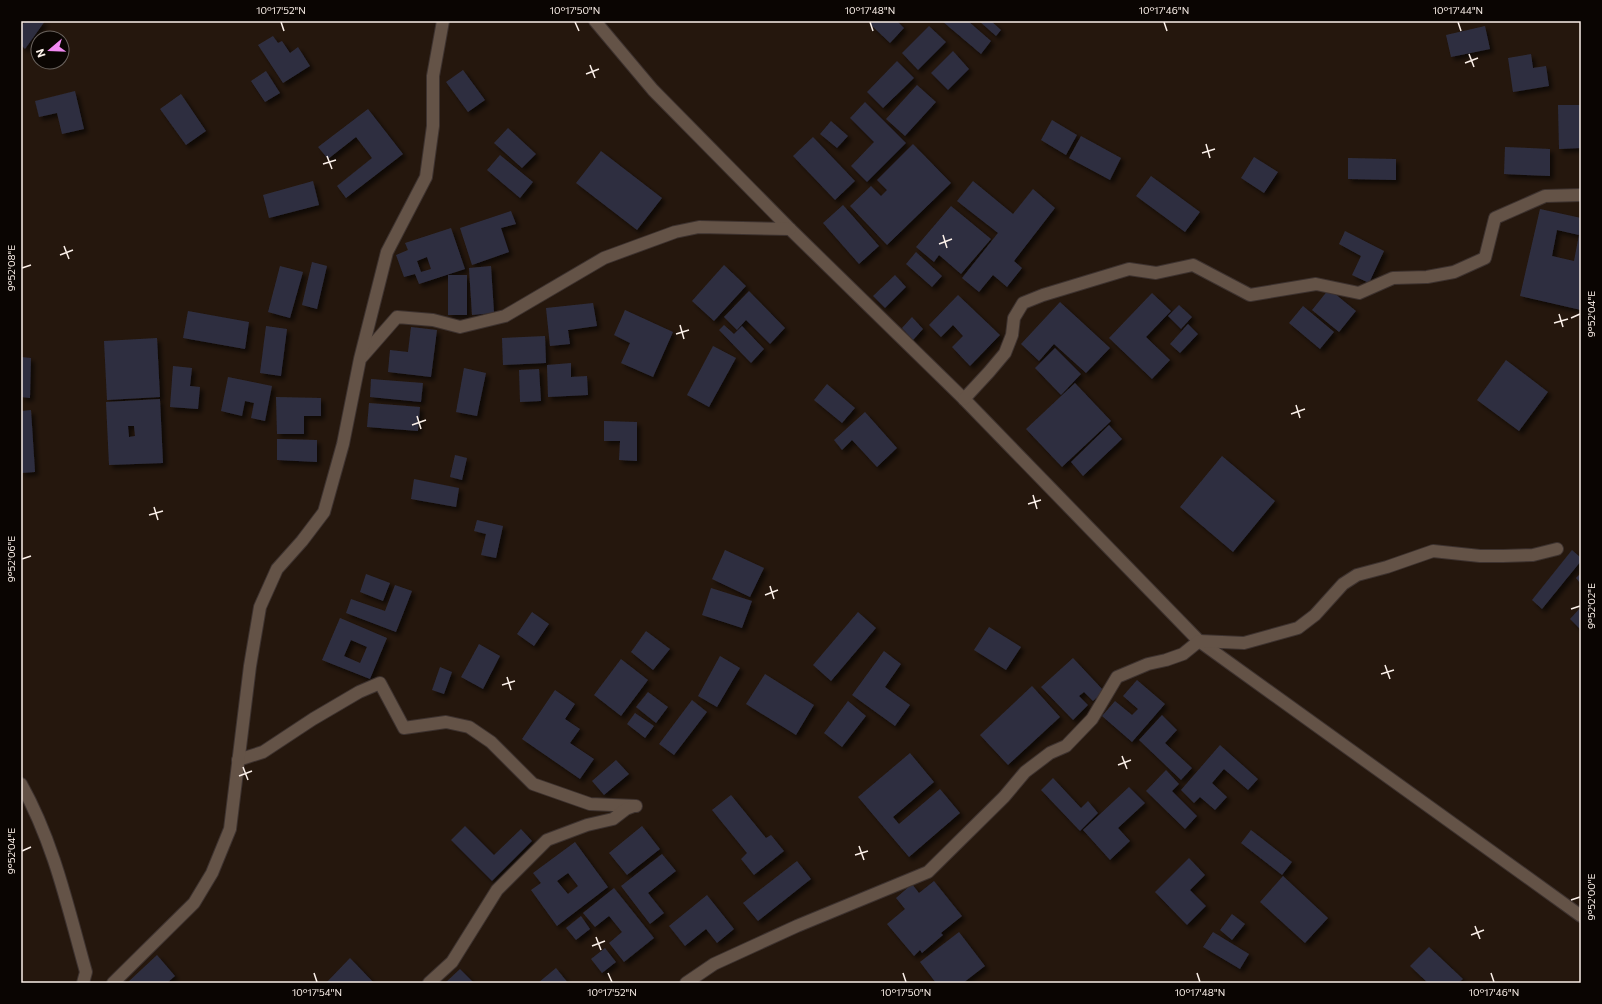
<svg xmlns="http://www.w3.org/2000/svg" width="1602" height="1004" viewBox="0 0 1602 1004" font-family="Commissioner,sans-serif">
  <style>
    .building { fill: #2f2f40; fill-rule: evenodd; filter: url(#shadow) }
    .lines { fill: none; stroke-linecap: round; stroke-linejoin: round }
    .minor-casing { stroke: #3d322f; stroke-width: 14 }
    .minor { stroke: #645347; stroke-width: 12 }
    .ticks { fill: none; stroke: #fbf0e9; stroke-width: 1.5 }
    .neatline { fill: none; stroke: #fbf0e9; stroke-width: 1.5 }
    .ticks-label { font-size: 10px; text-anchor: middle; fill: #fbf0e9 }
  </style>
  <defs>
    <filter id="shadow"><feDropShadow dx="3.5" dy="3.5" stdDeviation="2" flood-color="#0009"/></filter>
  </defs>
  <rect width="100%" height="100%" fill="#25170d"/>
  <g class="building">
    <polygon points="26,21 45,21 25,49 21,45 21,26"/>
    <polygon points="873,21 897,21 904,28 890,43 870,24"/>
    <polygon points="942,21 968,21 991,41 981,54"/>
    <polygon points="979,21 991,21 1001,30 996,36"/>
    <polygon points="929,26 946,42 918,70 902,53"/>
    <polygon points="1485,26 1490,49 1451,57 1446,35"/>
    <polygon points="273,36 278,43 282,41 290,53 298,47 310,66 283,83 258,45"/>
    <polygon points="953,51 969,69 948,90 931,73"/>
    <polygon points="1531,54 1533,68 1546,66 1549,86 1513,92 1508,58"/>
    <polygon points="897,61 914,78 883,108 867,92"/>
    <polygon points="463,70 485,100 468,112 446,82"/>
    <polygon points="266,71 280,93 265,102 251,81"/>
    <polygon points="917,85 936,102 905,136 886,119"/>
    <polygon points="75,91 84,129 62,134 57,113 39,117 35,101"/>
    <polygon points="181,94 206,131 186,145 160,109"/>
    <polygon points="865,102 906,143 867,182 851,166 874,142 850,118"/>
    <polygon points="1558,105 1580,105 1581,148 1559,149"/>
    <polygon points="368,109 403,154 346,198 337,186 372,158 356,137 328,159 318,147"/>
    <polygon points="1052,120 1077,135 1066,155 1041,140"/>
    <polygon points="831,121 848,136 837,148 820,134"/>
    <polygon points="508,128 536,154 522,168 494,143"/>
    <polygon points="1081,136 1121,158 1110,180 1069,158"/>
    <polygon points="813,137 855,181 835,200 793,156"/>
    <polygon points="913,144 951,183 887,245 850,206 871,186 881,196 887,190 877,180"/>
    <polygon points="1505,147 1550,149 1550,176 1504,174"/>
    <polygon points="601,151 662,198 637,230 576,183"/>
    <polygon points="500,155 533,182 520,198 487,170"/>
    <polygon points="1254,157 1278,172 1264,193 1241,178"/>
    <polygon points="1348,158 1396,159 1396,180 1348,179"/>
    <polygon points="1151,176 1200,212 1185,232 1136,196"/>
    <polygon points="313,181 319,205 269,218 263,195"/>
    <polygon points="973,181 1013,214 1033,189 1055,208 1014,261 1022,268 1007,287 993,275 979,292 962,278 998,233 957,201"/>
    <polygon points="843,205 879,246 859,264 823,223"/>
    <polygon points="951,206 991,239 961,274 939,255 934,262 916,247"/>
    <path d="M1540 209 1581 218V310L1520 296ZM1557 230 1579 235 1574 261 1552 256Z"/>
    <polygon points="511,211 516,224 501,228 509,252 472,265 460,228"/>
    <path d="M451 228 465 269 419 284 415 274 404 277 396 255 408 250 405 243ZM427 257 431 269 421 272 417 261Z"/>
    <polygon points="1345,231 1384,251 1369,283 1352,275 1361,256 1339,244"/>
    <polygon points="916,252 942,276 932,287 906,264"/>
    <polygon points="312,262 327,266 317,309 302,305"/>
    <polygon points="724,265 746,286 714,321 692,301"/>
    <polygon points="280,266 303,272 290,318 268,312"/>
    <polygon points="491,266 494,313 472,315 469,268"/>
    <rect x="448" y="275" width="19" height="40"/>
    <polygon points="895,275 906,287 885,308 873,296"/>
    <polygon points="1329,289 1356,311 1339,332 1312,310"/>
    <polygon points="749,291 785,328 770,344 746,320 737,330 724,317"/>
    <polygon points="1152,293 1171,311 1146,337 1170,360 1152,379 1109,338"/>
    <polygon points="958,295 1000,335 970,366 952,347 963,336 953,325 941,337 929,325"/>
    <polygon points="1060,302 1110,348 1086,373 1054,344 1039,361 1021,344"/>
    <polygon points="593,303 597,326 568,330 570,344 550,346 546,308"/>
    <polygon points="1179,305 1192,317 1181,329 1168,316"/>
    <polygon points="1303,306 1334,332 1320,349 1289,323"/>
    <polygon points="625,310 673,332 653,377 621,363 630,343 614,335"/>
    <polygon points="188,311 249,322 245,349 183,338"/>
    <polygon points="912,317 923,329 913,340 902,328"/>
    <polygon points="1188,324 1198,334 1180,353 1170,344"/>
    <polygon points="724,325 734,334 742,326 764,349 751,363 719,330"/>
    <polygon points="266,326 287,329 281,376 260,373"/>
    <polygon points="411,327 437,330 431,377 388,372 390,350 408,352"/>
    <polygon points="545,336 546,363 503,365 502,338"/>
    <polygon points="157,338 160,397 107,400 104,341"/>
    <polygon points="713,346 736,358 709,407 687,395"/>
    <polygon points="1055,348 1081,374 1061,395 1035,368"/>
    <polygon points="21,357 31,358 30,398 21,397"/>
    <polygon points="1506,360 1548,392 1519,431 1477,400"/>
    <polygon points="571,363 571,377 587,376 588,395 548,397 547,365"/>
    <polygon points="173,366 192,368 190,386 200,387 198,409 170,407"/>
    <polygon points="464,368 486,373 477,416 456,412"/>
    <polygon points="539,369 541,401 520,402 519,370"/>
    <polygon points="228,377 272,386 265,421 251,418 254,403 245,401 242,416 221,411"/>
    <polygon points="371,379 423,383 421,402 370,397"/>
    <polygon points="1075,383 1111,421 1062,467 1026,429"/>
    <polygon points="827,384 855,408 842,423 814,400"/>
    <polygon points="276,397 321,398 321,416 304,416 304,434 277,434"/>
    <path d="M160 399 163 463 109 465 106 402ZM128 426H134L135 436 129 437Z"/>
    <polygon points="369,403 420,407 418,431 367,427"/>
    <polygon points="31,410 35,472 21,473 21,411"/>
    <polygon points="865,412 897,448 877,467 852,440 842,450 834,440"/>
    <polygon points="604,421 637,422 637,461 619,460 620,441 604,441"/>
    <polygon points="1109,425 1122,439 1083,476 1071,462"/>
    <polygon points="277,439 317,440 317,462 277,460"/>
    <polygon points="455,455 467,458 462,480 450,477"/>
    <polygon points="1222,456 1275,501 1233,552 1180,507"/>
    <polygon points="414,479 459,488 456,507 411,499"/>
    <polygon points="477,520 503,526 496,558 481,555 486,534 474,531"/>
    <polygon points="725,550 764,568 750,597 712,579"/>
    <polygon points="1572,550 1581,558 1581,561 1542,609 1532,600"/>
    <polygon points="1581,573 1581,584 1576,578"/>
    <polygon points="366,574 390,583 383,601 360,592"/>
    <polygon points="395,585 412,591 396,632 346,613 351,599 385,611"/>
    <polygon points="711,588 752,601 742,628 702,615"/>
    <polygon points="1581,607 1581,630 1570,619"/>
    <polygon points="532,612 549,624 534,646 517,634"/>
    <polygon points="858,612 876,628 831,681 813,665"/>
    <path d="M340 618 387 638 370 679 322 660ZM351 640 367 647 360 663 344 656Z"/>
    <polygon points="989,627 1021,647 1006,670 974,650"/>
    <polygon points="646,631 670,649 653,670 631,652"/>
    <polygon points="479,644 500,656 483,689 461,677"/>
    <polygon points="884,651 901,664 885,687 910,705 895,726 852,695"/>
    <polygon points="720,656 740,668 717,707 698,696"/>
    <polygon points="1073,658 1104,691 1093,701 1084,692 1079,696 1088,705 1073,720 1041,687"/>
    <polygon points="621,659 648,680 621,716 594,695"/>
    <polygon points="440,667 452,672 444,694 432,690"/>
    <polygon points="765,674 814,705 796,735 746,704"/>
    <polygon points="1137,680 1165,704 1132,742 1102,716 1115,701 1132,715 1138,709 1123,696"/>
    <polygon points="1032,686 1060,717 1008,765 980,735"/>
    <polygon points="555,690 575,704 565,719 580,729 570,743 594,759 580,779 522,739"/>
    <polygon points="648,692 668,707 656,723 636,707"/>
    <polygon points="692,700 707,712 674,755 659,744"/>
    <polygon points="848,701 866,716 842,747 824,733"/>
    <polygon points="635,713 654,726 645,738 627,724"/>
    <polygon points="1162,715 1177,730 1165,743 1192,768 1181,780 1139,740"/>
    <polygon points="1220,745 1258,779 1248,790 1224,769 1212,783 1227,797 1215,810 1200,797 1194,803 1181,790"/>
    <polygon points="910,753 934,782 893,817 899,824 940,789 960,813 909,857 858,797"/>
    <polygon points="616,760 629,774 604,795 592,781"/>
    <polygon points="1166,770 1179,784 1172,791 1197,816 1185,829 1146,791"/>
    <polygon points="1053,778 1081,808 1088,801 1098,813 1080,831 1041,790"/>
    <polygon points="1129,787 1145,803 1118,828 1130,841 1110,860 1083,830"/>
    <polygon points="731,795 766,838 771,835 784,851 754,875 741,859 747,853 712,810"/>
    <polygon points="465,826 494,855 521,829 532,841 492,881 451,840"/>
    <polygon points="642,826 660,849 627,875 609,853"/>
    <polygon points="1251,830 1292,862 1282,875 1241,843"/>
    <path d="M575 842 608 887 557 926 531 890 541 883 533 873ZM568 873 578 886 568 894 557 881Z"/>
    <polygon points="662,854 676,871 648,893 664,913 650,924 621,886"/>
    <polygon points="1189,858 1205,875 1190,890 1206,906 1187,925 1155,892"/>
    <polygon points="797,861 811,879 758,921 743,903"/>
    <polygon points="1283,876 1328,918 1305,943 1260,902"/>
    <polygon points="934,881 962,916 941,933 943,935 922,953 920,950 914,956 887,924 905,909 896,898 912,884 919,893"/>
    <polygon points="614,888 654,938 624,962 609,943 622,932 609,916 595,927 583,913"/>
    <polygon points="707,895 734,929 717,943 706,929 685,946 669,926"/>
    <polygon points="1232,914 1245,924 1232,940 1220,930"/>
    <polygon points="581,916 590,929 576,940 566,928"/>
    <polygon points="959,932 985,966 963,983 936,983 920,962"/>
    <polygon points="1213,932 1249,954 1240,969 1203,947"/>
    <polygon points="1429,947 1463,979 1458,983 1428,983 1410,966"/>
    <polygon points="605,948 616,962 602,973 591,959"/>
    <polygon points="157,955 175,976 167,983 127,983"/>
    <polygon points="350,958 374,983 326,983"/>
    <polygon points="556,968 568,983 538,983"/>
    <polygon points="460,969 474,983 445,983"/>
  </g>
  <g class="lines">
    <defs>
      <g id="minor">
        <polyline points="595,21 653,90 790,229 964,399 1199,641 1581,916"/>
        <polyline points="362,357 397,317 433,320 460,327 505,316 604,258 675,232 699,227 790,229"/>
        <polyline points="964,399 989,372 1005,353 1012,335 1014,318 1023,303 1043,295 1129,269 1156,273 1193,265 1250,295 1316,284 1359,293 1393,278 1427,277 1454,272 1485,258 1495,218 1545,196 1581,195"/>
        <polyline points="238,760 263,752 313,719 359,692 380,683 404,728 446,722 469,727 491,742 533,784 590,804 636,806"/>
        <path d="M21 784C54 843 68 908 86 972L83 983"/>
        <polyline points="113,983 194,903 212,873 230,829 250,666 260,607 277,569 302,541 324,512 343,444 360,359 387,252 426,177 433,126 433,76 443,21"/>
        <polyline points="429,983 452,962 497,890 547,840 587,825 613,819 626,809 634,806"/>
        <polyline points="686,983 714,964 797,926 928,872 1004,797 1025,772 1050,753 1066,746 1092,719 1117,677 1148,664 1166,660 1183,654 1199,641 1244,643 1298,628 1315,615 1343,584 1357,575 1387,567 1433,551 1480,556 1503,556 1533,555 1557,549"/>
      </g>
    </defs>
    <use href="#minor" class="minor-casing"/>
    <use href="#minor" class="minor"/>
  </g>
  <path class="ticks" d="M281 22 284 31M575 22 579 31M870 22 873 31M1164 22 1167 31M1458 22 1461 31M1469 54 1474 67M1465 63 1478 58M590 65 595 78M586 74 599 69M1206 144 1210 158M1202 153 1215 149M327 156 332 169M323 164 336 160M943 235 947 248M939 244 952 239M64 246 69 259M60 255 73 250M22 268 31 265M1559 314 1563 327M1571 318 1580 314M1554 323 1568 319M680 325 684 339M676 334 689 330M1296 405 1300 418M1291 414 1305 409M417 416 421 429M412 425 426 420M1033 495 1037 509M1028 504 1041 500M154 507 158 520M149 515 163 511M22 559 31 556M770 586 774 599M765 595 778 590M1571 609 1580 606M1385 665 1390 679M1381 674 1394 670M507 677 511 690M502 685 515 681M1122 756 1127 769M1118 765 1131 760M243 767 248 780M239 776 252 771M859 846 864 860M22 851 31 847M855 855 868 851M1571 900 1580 897M1475 926 1480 939M1471 935 1484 930M596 937 601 950M592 946 605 941M314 973 317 982M608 973 612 982M903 973 906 982M1197 973 1200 982M1491 973 1494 982"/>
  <rect width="1602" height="1004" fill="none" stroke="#0a0502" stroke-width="44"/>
  <g transform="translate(50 50) rotate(251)"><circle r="19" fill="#0a0502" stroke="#6a635e"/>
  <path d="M0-3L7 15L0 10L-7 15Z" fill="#f28af2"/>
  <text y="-6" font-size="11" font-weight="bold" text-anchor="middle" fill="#fbf0e9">N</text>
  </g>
  <rect x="22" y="22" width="1558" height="960" class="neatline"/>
  <g class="ticks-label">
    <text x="281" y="14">10°17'52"N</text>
    <text x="575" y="14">10°17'50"N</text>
    <text x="870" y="14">10°17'48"N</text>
    <text x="1164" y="14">10°17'46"N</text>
    <text x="1458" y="14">10°17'44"N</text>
    <text transform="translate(11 268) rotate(-90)" y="4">9°52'08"E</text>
    <text transform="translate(1591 314) rotate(-90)" y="4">9°52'04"E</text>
    <text transform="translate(11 559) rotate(-90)" y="4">9°52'06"E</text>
    <text transform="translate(1591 606) rotate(-90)" y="4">9°52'02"E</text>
    <text transform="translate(11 851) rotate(-90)" y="4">9°52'04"E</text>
    <text transform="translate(1591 897) rotate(-90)" y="4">9°52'00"E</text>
    <text x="317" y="996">10°17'54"N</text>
    <text x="612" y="996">10°17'52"N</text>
    <text x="906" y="996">10°17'50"N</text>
    <text x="1200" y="996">10°17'48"N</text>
    <text x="1494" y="996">10°17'46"N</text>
  </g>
</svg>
